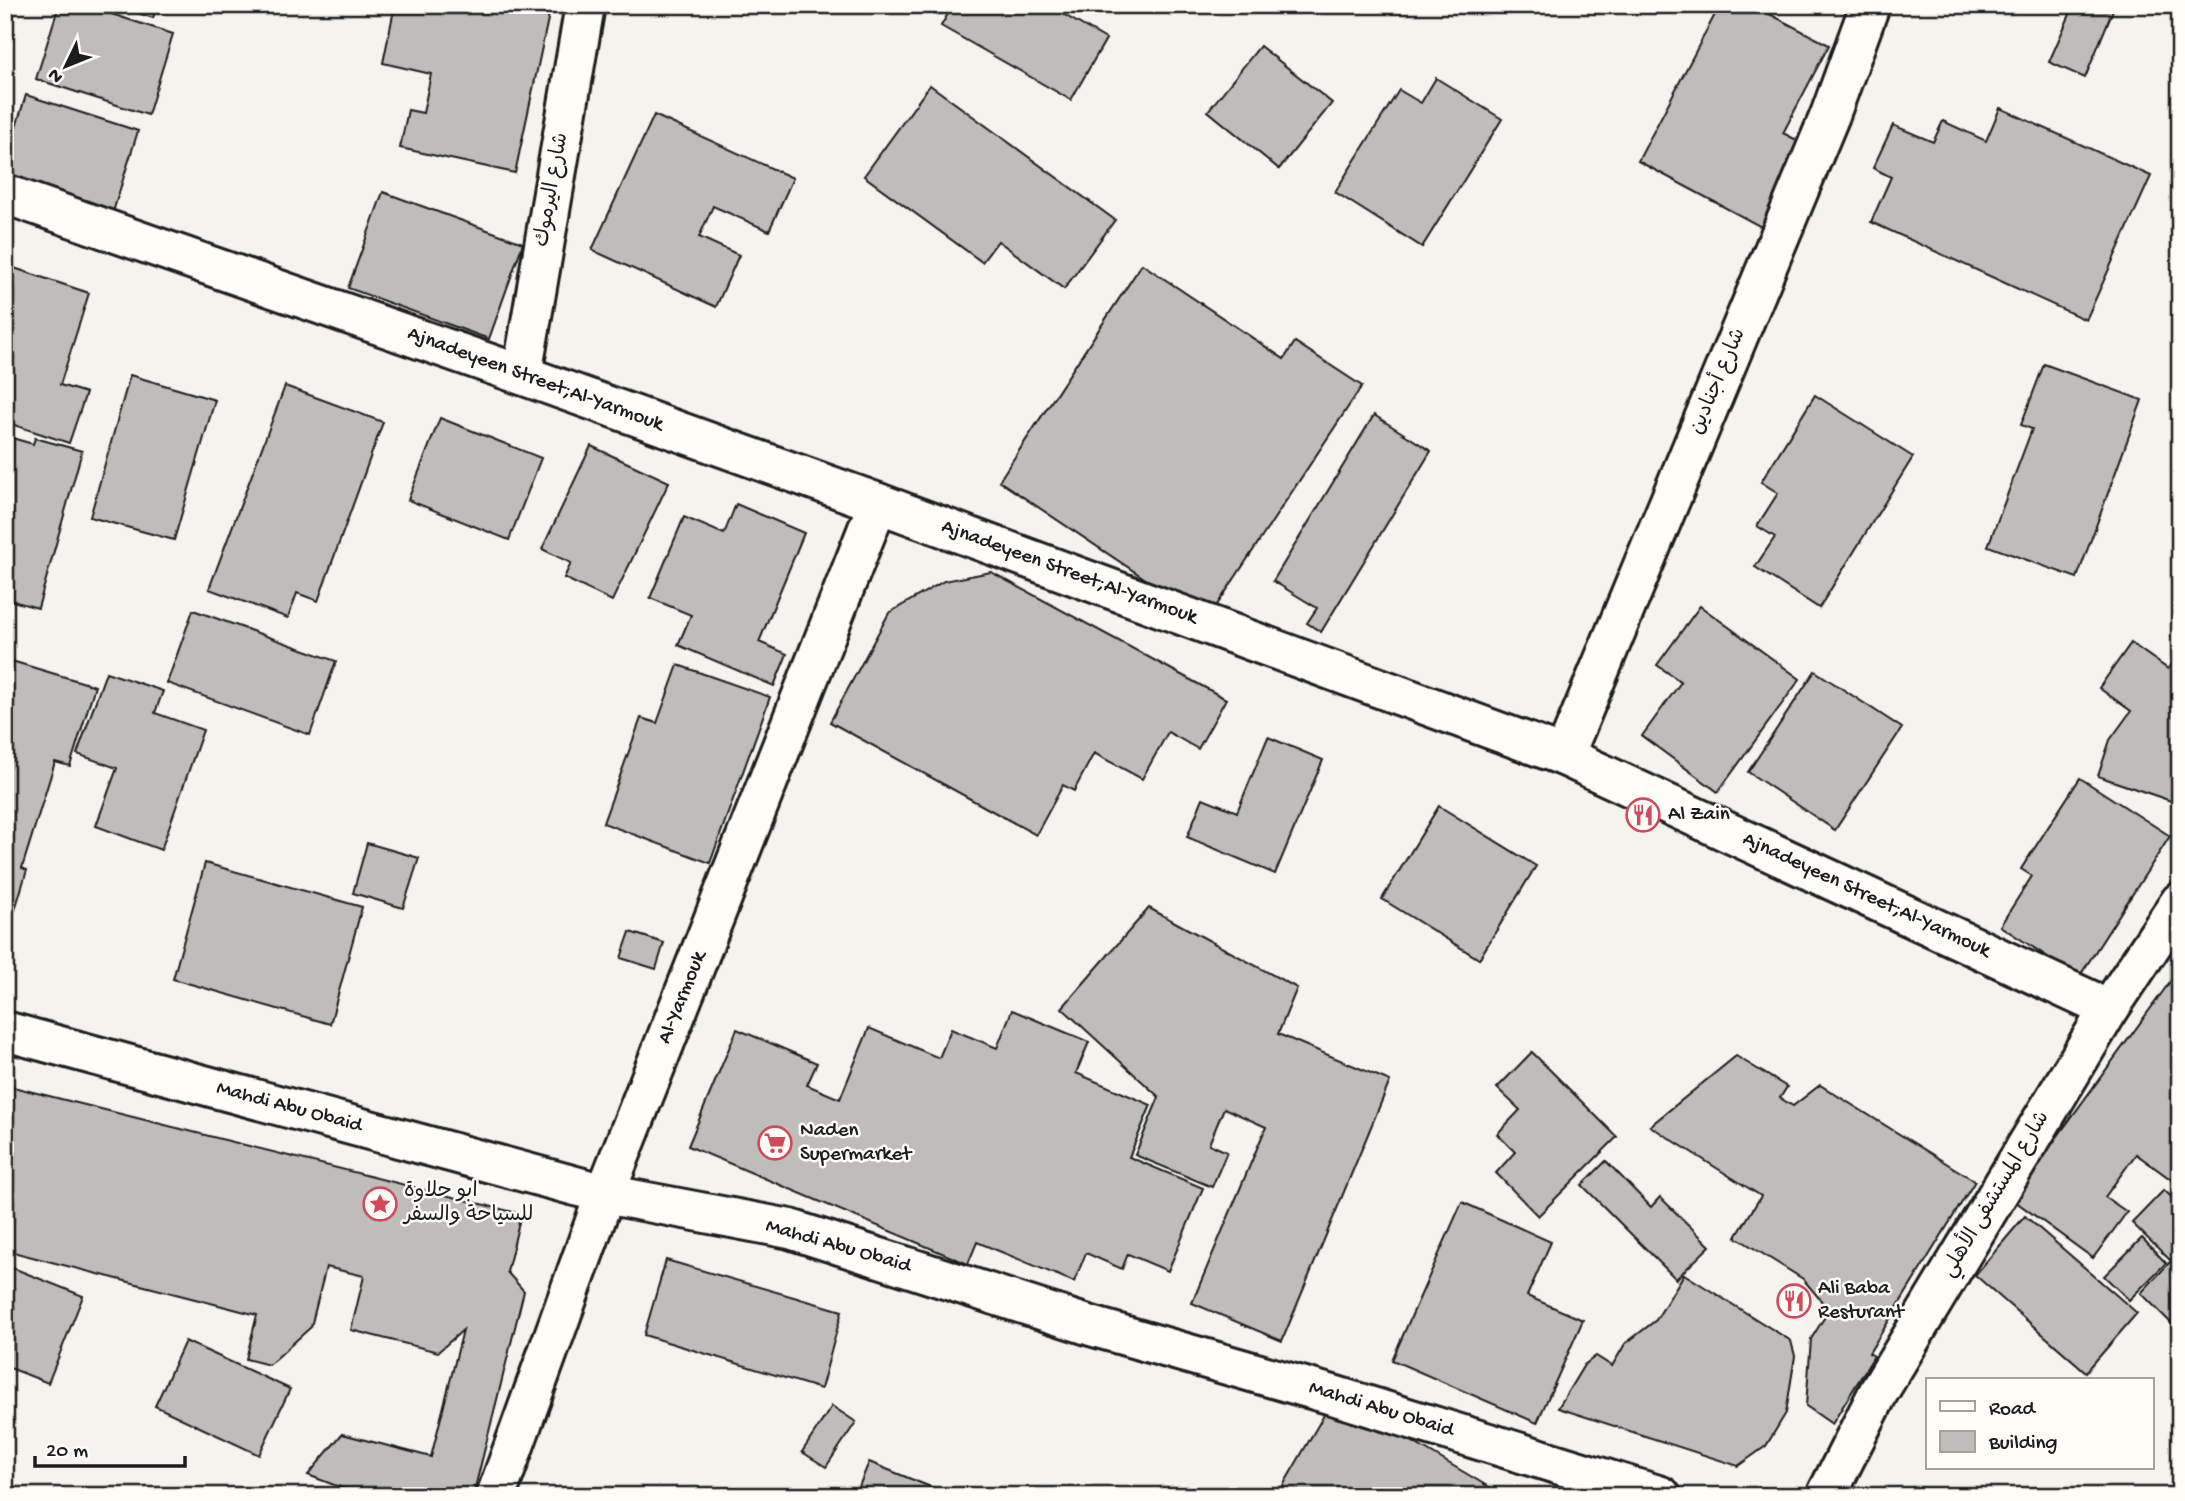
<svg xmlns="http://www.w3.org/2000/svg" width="2185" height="1501" viewBox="0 0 2185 1501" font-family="'Gochi Hand','Playpen Sans Arabic',sans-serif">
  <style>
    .building { fill: #bebdba; stroke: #1c1c1c; stroke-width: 2 }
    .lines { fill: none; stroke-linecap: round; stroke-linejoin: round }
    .street-casing { stroke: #1c1c1c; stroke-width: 44 }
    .secondary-casing { stroke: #1c1c1c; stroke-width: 44 }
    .street { stroke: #fdfcf7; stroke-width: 38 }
    .secondary { stroke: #fdfcf7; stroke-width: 38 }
    .labels { text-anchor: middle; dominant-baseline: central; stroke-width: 5; stroke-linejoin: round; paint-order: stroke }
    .street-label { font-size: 21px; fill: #1c1c1c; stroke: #fdfcf7 }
    .poi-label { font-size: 21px; fill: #1c1c1c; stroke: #fdfcf7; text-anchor: start }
  </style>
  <rect width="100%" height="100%" fill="#f4f3ee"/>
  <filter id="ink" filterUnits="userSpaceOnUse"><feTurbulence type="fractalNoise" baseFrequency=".0143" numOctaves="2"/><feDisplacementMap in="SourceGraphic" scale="14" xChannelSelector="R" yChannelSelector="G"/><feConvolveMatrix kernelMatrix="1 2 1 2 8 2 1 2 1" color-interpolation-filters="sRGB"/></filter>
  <g filter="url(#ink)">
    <g class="building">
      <polygon points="59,5 84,5 173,34 148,115 36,79"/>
      <polygon points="113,5 157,5 153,18"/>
      <polygon points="395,5 551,5 515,173 400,148 408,110 423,113 431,74 383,63"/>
      <polygon points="953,5 1047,5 1106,39 1071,100 941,26"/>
      <polygon points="1720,5 1752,5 1829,45 1783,133 1808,146 1765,229 1638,161"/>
      <polygon points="2074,5 2115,5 2085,78 2049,62"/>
      <polygon points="1260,46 1332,103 1279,169 1208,111"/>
      <polygon points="1436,78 1502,119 1422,247 1335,192 1399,90 1421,103"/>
      <polygon points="930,85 1115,220 1064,289 998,241 982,262 864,176"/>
      <polygon points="26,95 138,131 113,212 5,177 5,162"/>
      <polygon points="2000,108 2151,176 2086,320 1871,222 1891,177 1873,168 1893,125 1933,142 1943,121 1986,141"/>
      <polygon points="654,115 793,178 769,231 713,206 699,237 739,255 716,307 592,250"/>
      <polygon points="383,192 523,243 489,339 348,288"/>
      <polygon points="1142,264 1284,359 1295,342 1362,386 1207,620 999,481"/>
      <polygon points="5,265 89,293 60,385 86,393 69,443 5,422"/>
      <polygon points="2044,364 2142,400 2077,578 1988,546 2032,429 2021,425"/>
      <polygon points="130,375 215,400 174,540 90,517"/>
      <polygon points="285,386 383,422 318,601 297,593 288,618 209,589"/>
      <polygon points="1815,395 1913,457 1819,608 1755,567 1775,537 1757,526 1778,493 1761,482"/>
      <polygon points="1374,415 1431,451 1321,632 1307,623 1317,608 1273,581"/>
      <polygon points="440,418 541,458 509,540 408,500"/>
      <polygon points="5,436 33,444 35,438 82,451 38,608 5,599"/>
      <polygon points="591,446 669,482 612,601 564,578 571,563 542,549"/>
      <polygon points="736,504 804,533 759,642 787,654 774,686 678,645 691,615 650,598 684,517 724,534"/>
      <polygon points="991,572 1226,699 1198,749 1168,732 1142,779 1094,753 1074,791 1063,785 1036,835 830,722 889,613 944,581"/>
      <polygon points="1700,606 1800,679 1718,792 1642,736 1681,682 1657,665"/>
      <polygon points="193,610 336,661 310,735 167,683"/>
      <polygon points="2131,643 2168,669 2180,652 2180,804 2098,776 2110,740 2131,711 2099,688"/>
      <polygon points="5,659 95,686 70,766 55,762 22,868 27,870 5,943"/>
      <polygon points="678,665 770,697 710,863 603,823 641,718 657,723"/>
      <polygon points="1815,671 1902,728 1835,830 1748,772"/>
      <polygon points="106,672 163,691 155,713 203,730 161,850 96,826 117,768 77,754"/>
      <polygon points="1268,737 1323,760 1275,874 1187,837 1203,798 1237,812"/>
      <polygon points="2080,778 2170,836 2079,977 2000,926 2032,876 2021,869"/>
      <polygon points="1439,806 1536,866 1479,959 1382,899"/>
      <polygon points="367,843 419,858 403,908 353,893"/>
      <polygon points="205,863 362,907 330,1024 173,979"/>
      <polygon points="1149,908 1297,988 1278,1034 1390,1081 1282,1341 1192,1303 1266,1127 1224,1108 1209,1144 1227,1152 1212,1187 1135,1155 1159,1097 1062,1008"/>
      <polygon points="630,932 664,943 656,969 621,958"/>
      <polygon points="2180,968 2180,1186 2136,1154 2105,1197 2127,1212 2093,1258 2012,1199"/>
      <polygon points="1012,1010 1089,1042 1076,1073 1151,1105 1129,1157 1203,1188 1168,1271 1128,1254 1122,1269 1086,1253 1074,1282 977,1242 968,1264 688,1146 737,1029 817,1063 807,1085 840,1099 869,1028 939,1058 951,1029 997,1048"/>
      <polygon points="1532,1052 1617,1137 1538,1216 1496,1173 1515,1152 1497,1134 1520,1110 1497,1088"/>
      <polygon points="1736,1056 1787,1087 1780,1098 1793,1106 1820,1085 1975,1181 1869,1353 1874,1356 1832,1424 1806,1406 1811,1339 1829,1310 1803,1279 1736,1237 1761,1196 1650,1126"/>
      <polygon points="5,1085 521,1214 507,1272 524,1291 473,1496 363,1496 308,1475 342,1434 431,1457 463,1330 438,1352 351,1330 364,1276 326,1267 311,1327 269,1365 246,1359 257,1315 5,1250"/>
      <polygon points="1606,1161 1651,1207 1660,1197 1710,1246 1676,1279 1582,1185"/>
      <polygon points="2164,1190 2180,1205 2179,1331 2141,1293 2171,1261 2132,1223"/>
      <polygon points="1462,1202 1551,1242 1527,1296 1583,1320 1537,1423 1392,1360"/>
      <polygon points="2025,1216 2137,1313 2086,1372 1975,1275"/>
      <polygon points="2142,1238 2166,1263 2129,1300 2104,1276"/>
      <polygon points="666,1260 842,1311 821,1389 644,1335"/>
      <polygon points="8,1266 83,1296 48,1383 5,1366 5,1272"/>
      <polygon points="1684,1274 1791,1341 1795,1356 1786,1413 1766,1446 1738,1466 1558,1408 1584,1365 1596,1356 1612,1366 1625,1344 1656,1320"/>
      <polygon points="185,1341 290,1389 259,1455 155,1406"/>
      <polygon points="1335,1396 1489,1487 1484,1496 1277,1496"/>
      <polygon points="832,1406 856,1422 826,1467 802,1452"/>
      <polygon points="869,1462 953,1496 855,1496"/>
    </g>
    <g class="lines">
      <defs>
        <g id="street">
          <polyline points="5,194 522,375 878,503 1564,756 2109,1009"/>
          <polyline points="522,375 585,5"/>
          <polyline points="1564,756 1830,115 1870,5"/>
          <polyline points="5,1031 605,1194 790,1229 1091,1326 1336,1396 1661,1496"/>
          <polyline points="496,1496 605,1194 878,503"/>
        </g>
        <polyline id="secondary" points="1826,1496 1878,1393 2109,1009 2180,902"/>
      </defs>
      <use href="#street" class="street-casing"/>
      <use href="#secondary" class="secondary-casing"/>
      <use href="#street" class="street"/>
      <use href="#secondary" class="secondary"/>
    </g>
  </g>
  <defs>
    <symbol id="restaurant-ring" viewBox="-11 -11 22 22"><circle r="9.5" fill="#fdfcf7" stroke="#d1495b" stroke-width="1.5"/><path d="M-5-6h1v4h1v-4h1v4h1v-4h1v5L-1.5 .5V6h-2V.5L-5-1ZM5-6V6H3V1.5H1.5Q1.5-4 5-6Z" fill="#d1495b"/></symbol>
    <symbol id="supermarket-ring" viewBox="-11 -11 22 22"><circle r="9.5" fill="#fdfcf7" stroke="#d1495b" stroke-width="1.5"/><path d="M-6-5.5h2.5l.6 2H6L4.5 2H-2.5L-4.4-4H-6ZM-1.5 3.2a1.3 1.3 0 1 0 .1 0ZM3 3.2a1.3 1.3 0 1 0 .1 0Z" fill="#d1495b"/></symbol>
    <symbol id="sight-ring" viewBox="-11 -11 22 22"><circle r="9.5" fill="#fdfcf7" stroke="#d1495b" stroke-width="1.5"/><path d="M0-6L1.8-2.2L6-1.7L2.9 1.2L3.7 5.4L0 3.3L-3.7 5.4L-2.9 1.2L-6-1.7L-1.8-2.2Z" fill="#d1495b"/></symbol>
  </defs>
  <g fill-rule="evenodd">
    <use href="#restaurant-ring" x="1624" y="796" width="38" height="38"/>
    <use href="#supermarket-ring" x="756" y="1124" width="38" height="38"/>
    <use href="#sight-ring" x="361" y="1185" width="38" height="38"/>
    <use href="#restaurant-ring" x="1775" y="1282" width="38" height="38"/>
  </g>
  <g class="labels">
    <g class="street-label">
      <text transform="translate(553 190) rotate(-80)">شارع اليرموك</text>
      <text transform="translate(535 380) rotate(20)">Ajnadeyeen Street;Al-Yarmouk</text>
      <text transform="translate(1719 382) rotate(-67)">شارع أجنادين</text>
      <text transform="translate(1069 573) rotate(20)">Ajnadeyeen Street;Al-Yarmouk</text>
      <text transform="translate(1866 896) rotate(25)">Ajnadeyeen Street;Al-Yarmouk</text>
      <text transform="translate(683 998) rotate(-68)">Al-Yarmouk</text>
      <text transform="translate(289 1108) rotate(15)">Mahdi Abu Obaid</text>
      <text transform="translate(1997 1195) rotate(-59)">شارع المستشفى الأهلي</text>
      <text transform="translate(838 1247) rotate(16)">Mahdi Abu Obaid</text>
      <text transform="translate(1381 1410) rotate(17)">Mahdi Abu Obaid</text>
    </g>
    <g class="poi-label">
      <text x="1668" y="815">Al Zain</text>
      <text x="800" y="1131">Naden<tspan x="800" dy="24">Supermarket</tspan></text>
      <text x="404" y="1192">ابو حلاوة<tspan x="404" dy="24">للسياحة والسفر</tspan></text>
      <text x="1818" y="1289">Ali Baba<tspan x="1818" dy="24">Resturant</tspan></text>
    </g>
  </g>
  <rect width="2185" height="1501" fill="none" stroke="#fdfcf7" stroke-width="28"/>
  <rect x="14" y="14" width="2157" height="1473" fill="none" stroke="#1c1c1c" stroke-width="2.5" filter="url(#ink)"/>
  <rect x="1926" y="1378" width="228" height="91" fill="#fdfcf7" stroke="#a3a29f" stroke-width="2"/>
  <rect x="1940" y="1401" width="35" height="10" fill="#fdfcf7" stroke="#a3a29f" stroke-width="2"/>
  <text x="1989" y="1414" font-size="21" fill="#1c1c1c">Road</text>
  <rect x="1940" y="1431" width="35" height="21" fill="#bebdba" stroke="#a3a29f" stroke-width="2"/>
  <text x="1989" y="1448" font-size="21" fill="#1c1c1c">Building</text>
  <g transform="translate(66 66) rotate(227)" stroke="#fdfcf7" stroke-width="5" paint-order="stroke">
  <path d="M0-5L12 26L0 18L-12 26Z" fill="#1c1c1c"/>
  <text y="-10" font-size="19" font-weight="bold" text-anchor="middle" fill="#1c1c1c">N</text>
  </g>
  <path d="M35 1456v10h150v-10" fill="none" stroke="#1c1c1c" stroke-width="3.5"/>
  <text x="46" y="1456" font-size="21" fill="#1c1c1c" stroke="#fdfcf7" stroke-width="5" paint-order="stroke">20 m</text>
</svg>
